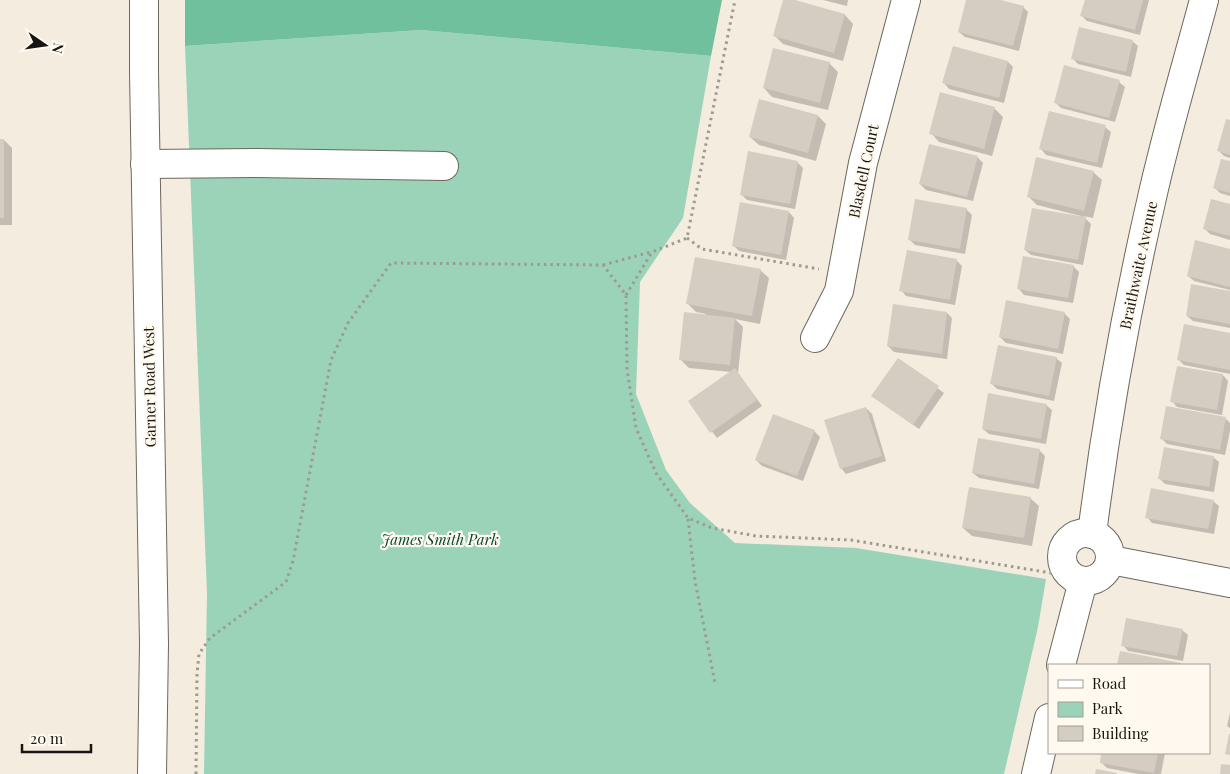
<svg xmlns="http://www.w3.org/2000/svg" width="1230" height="774" viewBox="0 0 1230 774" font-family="'Playfair Display',serif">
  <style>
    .green { fill: #9bd3b8 }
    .forest { fill: #71c09d }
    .shadow { fill: #0003 }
    .building { fill: #d4cdc1 }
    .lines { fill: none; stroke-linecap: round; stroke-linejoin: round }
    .minor-casing { stroke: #6d675c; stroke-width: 30 }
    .major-casing { stroke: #6d675c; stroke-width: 30 }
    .path { stroke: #9f9a90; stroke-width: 3; stroke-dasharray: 2.5 4; stroke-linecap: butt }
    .minor { stroke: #fff; stroke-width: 28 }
    .major { stroke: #fff; stroke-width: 28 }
    .labels { text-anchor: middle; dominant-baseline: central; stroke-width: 4.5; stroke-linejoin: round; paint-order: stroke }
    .street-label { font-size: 15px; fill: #181612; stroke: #fff9ef }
    .park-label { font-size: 15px; font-style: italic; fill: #044932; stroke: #fff9ef }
  </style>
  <rect width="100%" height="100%" fill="#f3ecdf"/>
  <polygon class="green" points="421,30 711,56 683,218 640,282 636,394 666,470 690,503 735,543 856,548 1046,579 1038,627 1004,774 204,774 207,593 185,46"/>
  <polygon class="forest" points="185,0 722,0 711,56 421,30 185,46"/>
  <g class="shadow">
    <polygon points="785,0 791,0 845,15 853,24 843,61 783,44 775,36"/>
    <polygon points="823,0 848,0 847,6"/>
    <polygon points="967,0 996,0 1023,7 1028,12 1019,51 965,37 959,32"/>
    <polygon points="1086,0 1149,0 1140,35 1087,21 1082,16"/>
    <polygon points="1132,41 1138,46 1131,77 1078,64 1073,59"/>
    <polygon points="1008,62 1013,67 1004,103 949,89 944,83"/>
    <polygon points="829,63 838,72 828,110 772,97 764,88"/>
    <polygon points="1119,82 1125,87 1115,122 1061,108 1055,102"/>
    <polygon points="941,94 995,109 1003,117 992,156 939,142 931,133"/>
    <polygon points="818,116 826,124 816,161 759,145 750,137"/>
    <polygon points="1230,121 1230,158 1224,156 1219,151"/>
    <polygon points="1105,127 1111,132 1102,168 1046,155 1041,149"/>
    <polygon points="0,140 4,140 12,148 12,225 0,225"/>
    <polygon points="977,157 983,163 973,201 926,190 920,184"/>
    <polygon points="797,162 803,168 795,209 747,200 741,194"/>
    <polygon points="1230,162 1230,196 1220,193 1215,188"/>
    <polygon points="1093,172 1102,180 1093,218 1083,216 1091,224 1083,265 1031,255 1025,250 1081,218 1081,216 1037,205 1028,196"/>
    <polygon points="1230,205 1230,240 1210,234 1205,229"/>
    <polygon points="966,209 972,215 965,254 915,245 909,239"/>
    <polygon points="789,212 794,218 786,260 739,251 733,245"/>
    <polygon points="1230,250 1230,328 1193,321 1187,316 1229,292 1230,290 1194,281 1188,276"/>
    <polygon points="956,260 962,266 955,305 906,296 901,290"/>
    <polygon points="1073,266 1079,272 1073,303 1024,295 1019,289"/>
    <polygon points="760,270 769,278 760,324 735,319 743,327 738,373 762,406 717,438 689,401 731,372 689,368 681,360 706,314 696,312 688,304"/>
    <polygon points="947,313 952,318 947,359 894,352 888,346"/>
    <polygon points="1064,313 1070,319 1063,354 1006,343 1000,337"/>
    <polygon points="1230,334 1230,374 1184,365 1179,360"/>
    <polygon points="1056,358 1062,363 1054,401 997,389 992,384"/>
    <polygon points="899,359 944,393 919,429 873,396"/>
    <polygon points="1223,375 1228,381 1222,415 1177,407 1172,401"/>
    <polygon points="1046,405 1052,410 1046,444 989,434 983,429"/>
    <polygon points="866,408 872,414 886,461 846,474 841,468"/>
    <polygon points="1226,419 1230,423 1230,431 1225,455 1167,444 1161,438"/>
    <polygon points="814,431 820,437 803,481 762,466 756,460"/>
    <polygon points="1039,450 1045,456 1039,489 979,478 973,473"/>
    <polygon points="1213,457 1219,462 1214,492 1165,484 1159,478"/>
    <polygon points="1030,498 1039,506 1032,546 972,536 963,528"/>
    <polygon points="1213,501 1219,506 1214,534 1152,523 1147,517"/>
    <polygon points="1182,630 1188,635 1183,661 1128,651 1123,645"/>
    <polygon points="1121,653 1180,664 1181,665 1118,665"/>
    <polygon points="1230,713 1230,728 1227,726"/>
    <polygon points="1103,753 1165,753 1161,774 1139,774 1107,768 1101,762"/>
  </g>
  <g class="building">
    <polygon points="783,0 795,0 845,14 834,53 773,36"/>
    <polygon points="966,0 1001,0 1024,6 1013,46 958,32"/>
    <polygon points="1085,0 1143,0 1135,30 1080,16"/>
    <polygon points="1079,27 1133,40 1126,72 1071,59"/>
    <polygon points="953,46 1008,61 999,98 942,83"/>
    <polygon points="773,48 830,62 820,103 763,88"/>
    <polygon points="1064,65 1120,80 1109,118 1054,103"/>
    <polygon points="940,92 995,107 984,149 929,134"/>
    <polygon points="759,99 818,115 808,153 749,137"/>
    <polygon points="1049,111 1106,125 1097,163 1039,149"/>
    <polygon points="1226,119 1230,120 1230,155 1217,151"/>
    <rect x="0" y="139" width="4" height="79"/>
    <polygon points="929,144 978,156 967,197 919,184"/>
    <polygon points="748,151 798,161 790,204 740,195"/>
    <polygon points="1036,157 1094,171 1084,211 1027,197"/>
    <polygon points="1221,159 1230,161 1230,193 1213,188"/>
    <polygon points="915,199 967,208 960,249 908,240"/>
    <polygon points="1211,199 1230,204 1230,236 1203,229"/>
    <polygon points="740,202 789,211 781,255 732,246"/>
    <polygon points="1032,208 1086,217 1078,260 1024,250"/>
    <polygon points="1195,240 1230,249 1230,287 1187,276"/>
    <polygon points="907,250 957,259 950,300 899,291"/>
    <polygon points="1023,256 1074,265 1068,298 1017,289"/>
    <polygon points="695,257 761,269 752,316 686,304"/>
    <polygon points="1191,284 1230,291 1230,324 1186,316"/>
    <polygon points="1006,300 1065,312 1058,349 999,337"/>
    <polygon points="893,304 947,312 942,354 887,346"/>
    <polygon points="684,312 735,318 730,365 679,360"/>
    <polygon points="1184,324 1230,333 1230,370 1177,360"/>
    <polygon points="998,345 1057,357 1049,396 990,384"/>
    <polygon points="898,358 939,386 913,425 871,396"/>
    <polygon points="1177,366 1223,374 1217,410 1170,402"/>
    <polygon points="735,368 757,400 710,433 688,401"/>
    <polygon points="988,393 1047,404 1041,439 982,429"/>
    <polygon points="1166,406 1226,417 1220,450 1160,439"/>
    <polygon points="866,407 882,456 840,469 824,420"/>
    <polygon points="773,414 815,430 797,476 755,460"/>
    <polygon points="978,438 1040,449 1034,484 972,473"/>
    <polygon points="1164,447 1214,456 1209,487 1158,479"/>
    <polygon points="969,487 1031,497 1024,538 962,528"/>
    <polygon points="1151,488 1214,500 1208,529 1145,518"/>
    <polygon points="1126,618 1183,629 1177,656 1121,646"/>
    <polygon points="1120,651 1181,663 1180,665 1117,665"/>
    <polygon points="1229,734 1230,734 1230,755 1225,754"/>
    <polygon points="1101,753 1158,753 1154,773 1100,763"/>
    <polygon points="1221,764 1230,765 1230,774 1220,774"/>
    <polygon points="1096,769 1117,773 1117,774 1095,774"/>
  </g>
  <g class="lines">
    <defs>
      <g id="minor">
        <polyline points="145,164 257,163 444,166"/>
        <polyline points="815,338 839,291 863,163 906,0"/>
        <circle cx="1086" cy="557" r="24"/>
        <path d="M1092 534C1106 422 1126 311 1151 202 1166 134 1186 67 1204 0"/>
        <polyline points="1111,560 1230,583"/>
        <polyline points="1061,665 1083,581"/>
        <polyline points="1036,774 1049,718"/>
      </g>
      <polyline id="major" points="144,0 144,72 154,644 152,774"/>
    </defs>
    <use href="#minor" class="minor-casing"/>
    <use href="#major" class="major-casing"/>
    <g class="path">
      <polyline points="687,238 702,249 819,269"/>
      <polyline points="603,265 651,252"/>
      <polyline points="626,295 652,252 687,238 735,0"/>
      <polyline points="688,519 695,581 715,683"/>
      <polyline points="196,774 197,674 199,654 210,638 286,582 293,561 331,360 348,323 391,263 603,265 626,295 627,369 636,428 656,473 688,518 712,528 756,536 851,540 1051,573"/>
    </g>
    <use href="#minor" class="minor"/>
    <use href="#major" class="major"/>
  </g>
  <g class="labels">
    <g class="street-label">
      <text transform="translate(863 171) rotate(-78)">Blasdell Court</text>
      <text transform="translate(1138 265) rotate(-78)">Braithwaite Avenue</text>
      <text transform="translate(149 387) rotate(-91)">Garner Road West</text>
    </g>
    <g class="park-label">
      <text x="440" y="539">James Smith Park</text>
    </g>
  </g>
  <rect x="1048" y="664" width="162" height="90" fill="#fff9ef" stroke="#a39e97"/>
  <rect x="1058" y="680" width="25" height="8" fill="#ffffff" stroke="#a39e97"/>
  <text x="1092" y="689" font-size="15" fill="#181612">Road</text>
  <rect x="1058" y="702" width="25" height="15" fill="#9bd3b8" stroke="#a39e97"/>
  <text x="1092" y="714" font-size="15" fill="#181612">Park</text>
  <rect x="1058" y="726" width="25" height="15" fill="#d4cdc1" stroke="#a39e97"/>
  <text x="1092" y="739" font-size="15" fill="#181612">Building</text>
  <g transform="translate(45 45) rotate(103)" stroke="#fff9ef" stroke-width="4" paint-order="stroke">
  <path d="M0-4L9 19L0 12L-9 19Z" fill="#181612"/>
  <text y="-8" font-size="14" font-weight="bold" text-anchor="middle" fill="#181612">N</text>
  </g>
  <path d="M22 744v8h69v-8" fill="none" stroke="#181612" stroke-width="2.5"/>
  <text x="30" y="744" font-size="15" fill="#181612" stroke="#fff9ef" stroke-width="4" paint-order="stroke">20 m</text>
</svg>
